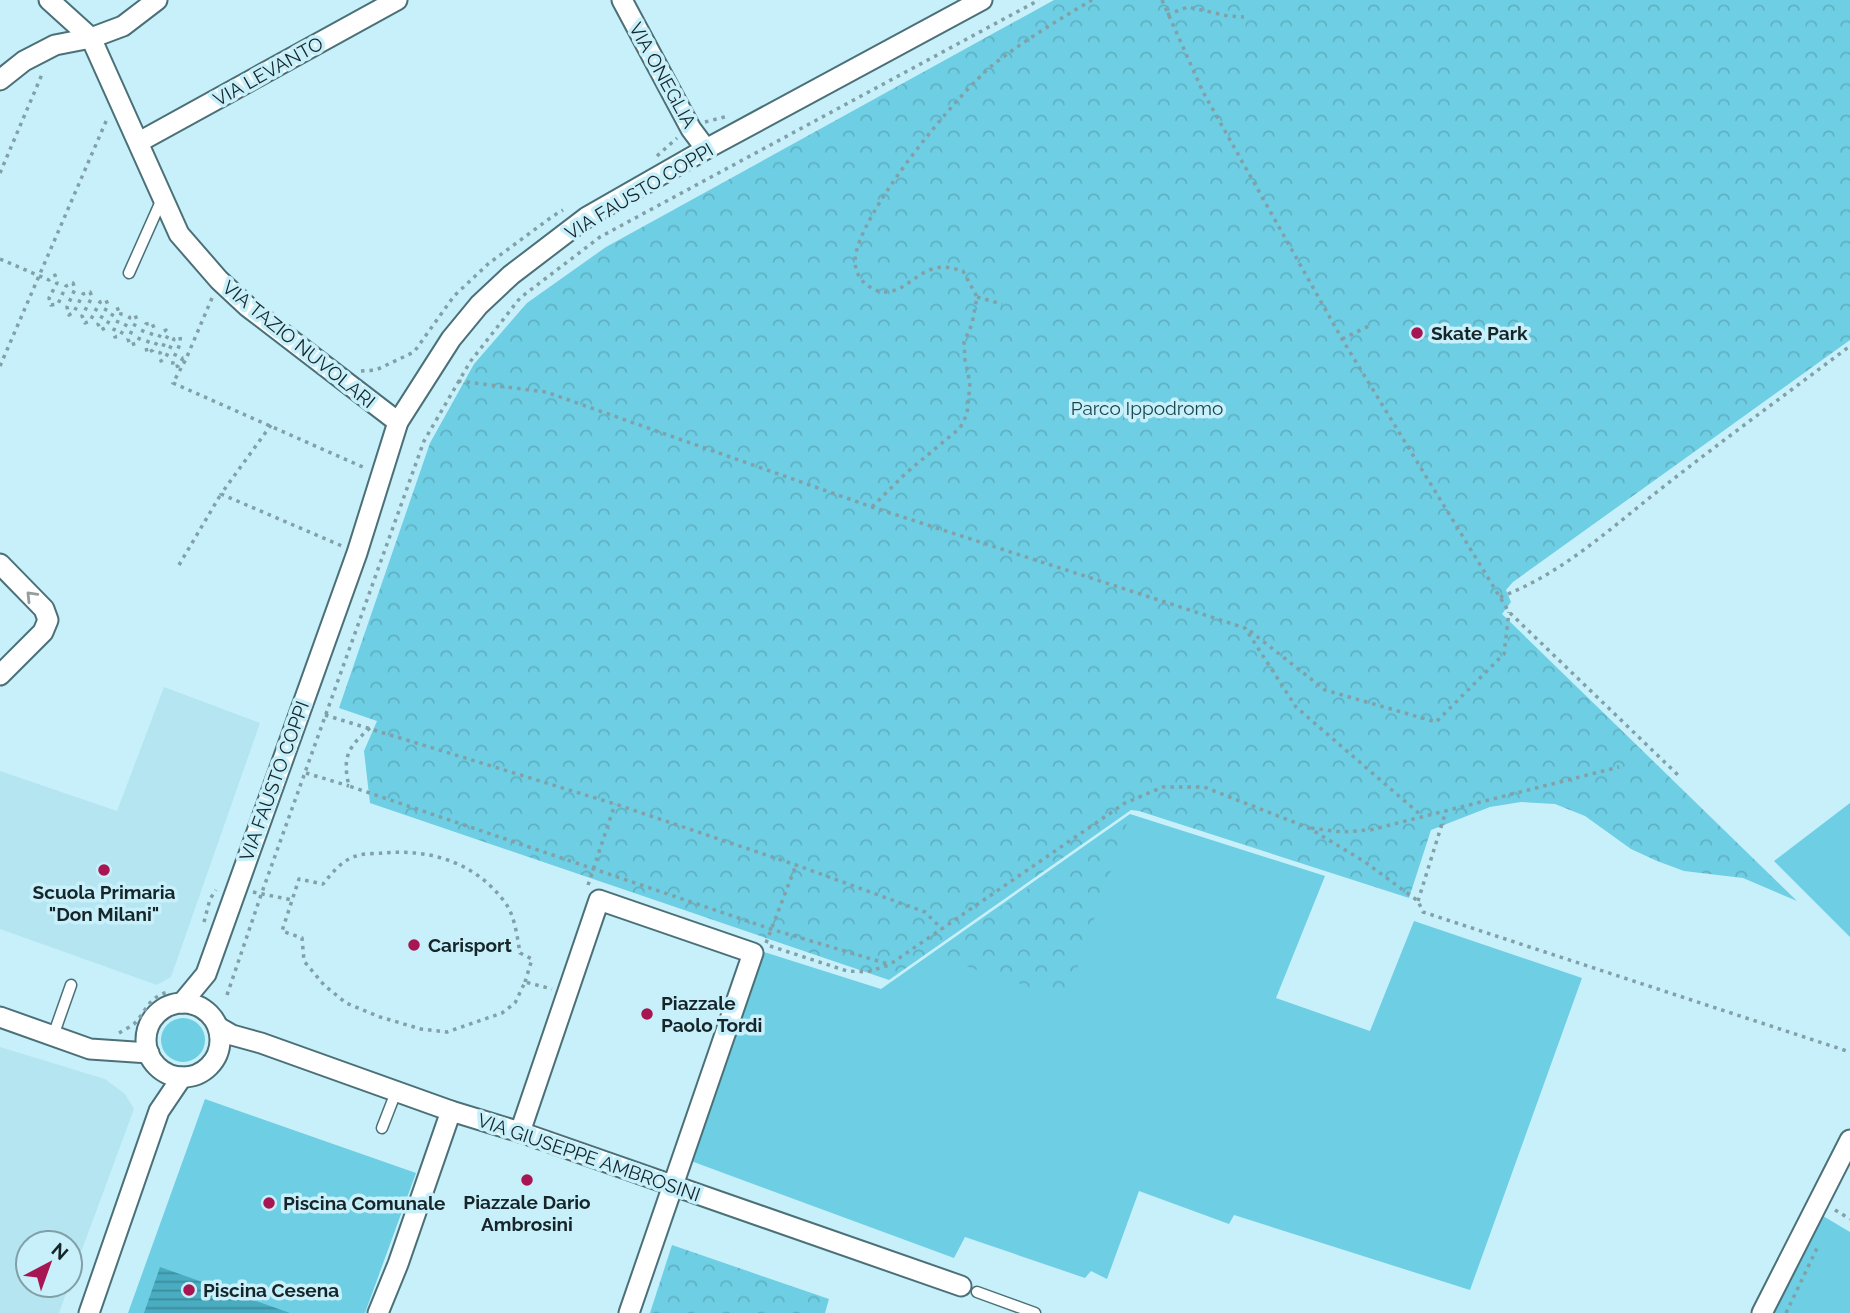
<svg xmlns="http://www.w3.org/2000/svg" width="1850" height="1313" viewBox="0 0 1850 1313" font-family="Raleway,sans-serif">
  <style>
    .built { fill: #b4e5f1 }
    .green { fill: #6ecee3 }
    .park { fill: url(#park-crowns) }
    .water { fill: url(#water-rules) }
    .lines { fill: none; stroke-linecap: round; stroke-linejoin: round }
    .lane-casing { stroke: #4b7078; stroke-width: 13 }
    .street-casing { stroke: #4b7078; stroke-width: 23 }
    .path { stroke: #81a0a7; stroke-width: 3.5; stroke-dasharray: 3.5 5; stroke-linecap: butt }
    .lane { stroke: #fff; stroke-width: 10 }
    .street { stroke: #fff; stroke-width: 19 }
    .oneway { stroke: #969d9f }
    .poi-dot { fill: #a71552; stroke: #c8f0fa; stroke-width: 2.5 }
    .labels { text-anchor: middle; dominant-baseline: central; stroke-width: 7; stroke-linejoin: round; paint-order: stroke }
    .street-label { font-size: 19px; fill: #162529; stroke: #c8f0fa }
    .poi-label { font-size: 19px; font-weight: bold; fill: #162529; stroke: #c8f0fa; text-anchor: start }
    .park-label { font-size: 19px; fill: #19454e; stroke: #c8f0fa }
  </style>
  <defs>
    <pattern id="park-crowns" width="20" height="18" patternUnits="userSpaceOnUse" patternTransform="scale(1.75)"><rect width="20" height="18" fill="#6ecee3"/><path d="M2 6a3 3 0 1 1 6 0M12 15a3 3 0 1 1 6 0" fill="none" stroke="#5fb1c3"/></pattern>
    <pattern id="water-rules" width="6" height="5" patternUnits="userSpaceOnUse" patternTransform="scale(1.75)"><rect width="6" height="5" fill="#49acc0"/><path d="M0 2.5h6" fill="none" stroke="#3c8c9c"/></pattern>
  </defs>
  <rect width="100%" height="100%" fill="#c8f0fa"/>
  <g class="built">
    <polygon points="164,687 260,723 171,977 157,985 0,929 0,771 117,811"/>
    <polygon points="0,1047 105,1079 125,1094 134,1109 70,1282 70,1243 28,1243 28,1285 69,1285 59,1313 0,1313"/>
  </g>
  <g class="green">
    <polygon points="1850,803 1850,937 1774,861"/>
    <polygon points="1130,814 1325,876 1276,998 1370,1031 1414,921 1582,978 1470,1290 1234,1215 1229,1224 1139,1191 1107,1279 1091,1271 1085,1278 965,1237 954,1258 691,1161 764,952 881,989"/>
    <circle cx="183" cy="1040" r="22"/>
    <polygon points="205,1099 416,1173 365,1313 128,1313"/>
    <polygon points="1818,1213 1850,1232 1850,1313 1769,1313"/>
  </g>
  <g class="park">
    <polygon points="1054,0 1850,0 1850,340 1513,582 1506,590 1511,602 1502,614 1797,901 1743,878 1684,871 1657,861 1631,849 1585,816 1555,804 1521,802 1490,807 1431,830 1409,898 1139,811 1131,810 889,980 370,803 364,751 377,721 339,708 430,443 474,364 527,303 606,247"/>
    <polygon points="1128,820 1067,999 931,955"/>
    <polygon points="672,1245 829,1299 825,1313 650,1313"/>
  </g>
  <polygon class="water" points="160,1267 290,1313 144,1313"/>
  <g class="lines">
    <defs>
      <g id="lane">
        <polyline points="129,273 162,199"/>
        <polyline points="53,1036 71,985"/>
        <polyline points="382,1128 396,1092"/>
        <polyline points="977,1292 1035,1313"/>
      </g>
      <g id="street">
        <polyline points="49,0 91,38 179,234 219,280 248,307 398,422"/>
        <polyline points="622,0 691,129 706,149"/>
        <polyline points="0,80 24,61 55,45 91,38 123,26 157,0"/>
        <polyline points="139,142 397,0"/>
        <polyline points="0,564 44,609 48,620 43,632 0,675"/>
        <polyline points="182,1003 206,974 357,553 398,422 451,339 479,305 511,275 587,217 706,149 982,0"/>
        <circle cx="183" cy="1040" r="37"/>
        <polyline points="0,1017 90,1049 149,1053"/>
        <polyline points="218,1027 232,1035 261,1043 451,1111 520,1132 961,1286"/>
        <polyline points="520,1132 599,900 753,953 629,1313"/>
        <polyline points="89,1313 159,1111 182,1077"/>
        <polyline points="378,1313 398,1264 451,1111"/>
        <polyline points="1762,1313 1850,1140"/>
      </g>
    </defs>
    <use href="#lane" class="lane-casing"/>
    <use href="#street" class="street-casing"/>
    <g class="path">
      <polyline points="1162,0 1203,92 1342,339 1509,612 1678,775"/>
      <polyline points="1167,15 1188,7 1228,16 1244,17"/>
      <polyline points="705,122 728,116"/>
      <polyline points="657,156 677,138"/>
      <polyline points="0,173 43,72"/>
      <path d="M0 259 49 280 55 275 57 283 49 298 51 305 58 304 66 286 73 283 75 289 67 307 69 315 74 312 83 294 90 292 92 297 82 316 85 323 90 321 100 302 106 300 108 305 98 324 101 330 105 328 115 310 120 308 121 314 113 332 115 337 120 336 130 317 135 315 137 320 128 339 130 345 137 343 146 324 152 323 154 328 146 346 147 353 153 350 161 333 166 330 168 335 160 353 161 361 166 357 174 339 180 337C182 348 171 356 173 367L178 366 183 358 186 359"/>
      <polyline points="977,297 1002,304"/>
      <polyline points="212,298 186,359 173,383 365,468"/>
      <polyline points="1342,339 1369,326"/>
      <polyline points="0,366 107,119"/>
      <polyline points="361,371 376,370 414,352 454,296 488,264 553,216 563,210"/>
      <polyline points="458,381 546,392 872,507 1245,628 1296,707 1422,816"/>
      <polyline points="271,425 221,494 342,546"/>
      <path d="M872 507 906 473 960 428 967 414 970 383 965 360 964 342 972 324 977 297 963 271C952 268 943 265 932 269 911 276 895 303 870 287 861 282 855 272 855 261 856 216 958 93 994 64 1025 40 1058 20 1092 0"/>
      <polyline points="179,565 221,494"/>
      <path d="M1500 597C1563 574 1614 525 1667 484 1727 437 1789 392 1850 346"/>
      <polyline points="1250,631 1325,690 1436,722 1504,654 1509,612"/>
      <polyline points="325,715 615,804 796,865 925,912 942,929"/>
      <path d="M370 728C348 747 342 757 349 786L771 929 888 964"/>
      <polyline points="306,773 349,786"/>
      <polyline points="1311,828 1341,832 1370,830 1619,767"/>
      <polyline points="588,885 615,804"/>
      <polyline points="253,892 292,900"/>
      <polyline points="1418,901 1446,811"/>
      <polyline points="204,922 210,899 216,890"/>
      <polyline points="766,943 796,865"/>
      <polyline points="770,946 847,971 867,972 889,965 1125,803 1163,787 1204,787 1309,828 1365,862 1418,901 1423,912 1850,1052"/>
      <path d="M525 982 532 959 520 953C517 936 515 915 504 901 474 862 431 849 383 853 375 854 364 853 356 856 342 860 332 873 323 884L299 879 282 931 302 938 304 961 324 985 346 1003 380 1017 421 1029 447 1032 502 1013 515 1003 525 982 552 989"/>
      <polyline points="227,995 261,895 424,441 470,362 520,298 600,237 1039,0"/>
      <path d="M119 1033C124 1030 130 1027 134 1024 147 1011 147 998 168 992"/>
      <polyline points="1835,1210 1850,1219"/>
      <polyline points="1786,1313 1817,1248"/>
    </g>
    <use href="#lane" class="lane"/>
    <use href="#street" class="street"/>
  </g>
  <defs><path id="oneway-chevron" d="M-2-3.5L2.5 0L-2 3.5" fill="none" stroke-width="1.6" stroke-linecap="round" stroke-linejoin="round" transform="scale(1.75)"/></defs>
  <use class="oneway" href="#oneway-chevron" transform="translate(31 596) rotate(-134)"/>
  <g class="poi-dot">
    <circle cx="1417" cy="333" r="7"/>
    <circle cx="104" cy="870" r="7"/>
    <circle cx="414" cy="945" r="7"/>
    <circle cx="647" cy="1014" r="7"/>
    <circle cx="527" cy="1180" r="7"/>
    <circle cx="269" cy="1203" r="7"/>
    <circle cx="189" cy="1290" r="7"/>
  </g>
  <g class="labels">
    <g class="street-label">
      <text transform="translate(268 71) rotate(-29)">VIA LEVANTO</text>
      <text transform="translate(663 75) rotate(61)">VIA ONEGLIA</text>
      <text transform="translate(639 191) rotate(-31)">VIA FAUSTO COPPI</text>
      <text transform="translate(299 344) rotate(39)">VIA TAZIO NUVOLARI</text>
      <text transform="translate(274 781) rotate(-70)">VIA FAUSTO COPPI</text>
      <text transform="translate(589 1157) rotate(19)">VIA GIUSEPPE AMBROSINI</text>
    </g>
    <g class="poi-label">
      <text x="1431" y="333">Skate Park</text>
      <text x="104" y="892" text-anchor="middle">Scuola Primaria<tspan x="104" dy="22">"Don Milani"</tspan></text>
      <text x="428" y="945">Carisport</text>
      <text x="661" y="1003">Piazzale<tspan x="661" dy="22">Paolo Tordi</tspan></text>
      <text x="527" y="1202" text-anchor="middle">Piazzale Dario<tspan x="527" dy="22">Ambrosini</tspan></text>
      <text x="283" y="1203">Piscina Comunale</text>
      <text x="203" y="1290">Piscina Cesena</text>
    </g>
    <g class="park-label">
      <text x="1147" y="408">Parco Ippodromo</text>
    </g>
  </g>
  <g transform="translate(49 1264) rotate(41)"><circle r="33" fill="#c8f0fa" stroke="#819fa6" stroke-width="2"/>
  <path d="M0-5L12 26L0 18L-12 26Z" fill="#a71552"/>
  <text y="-10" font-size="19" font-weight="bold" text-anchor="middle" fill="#162529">N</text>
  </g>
</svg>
